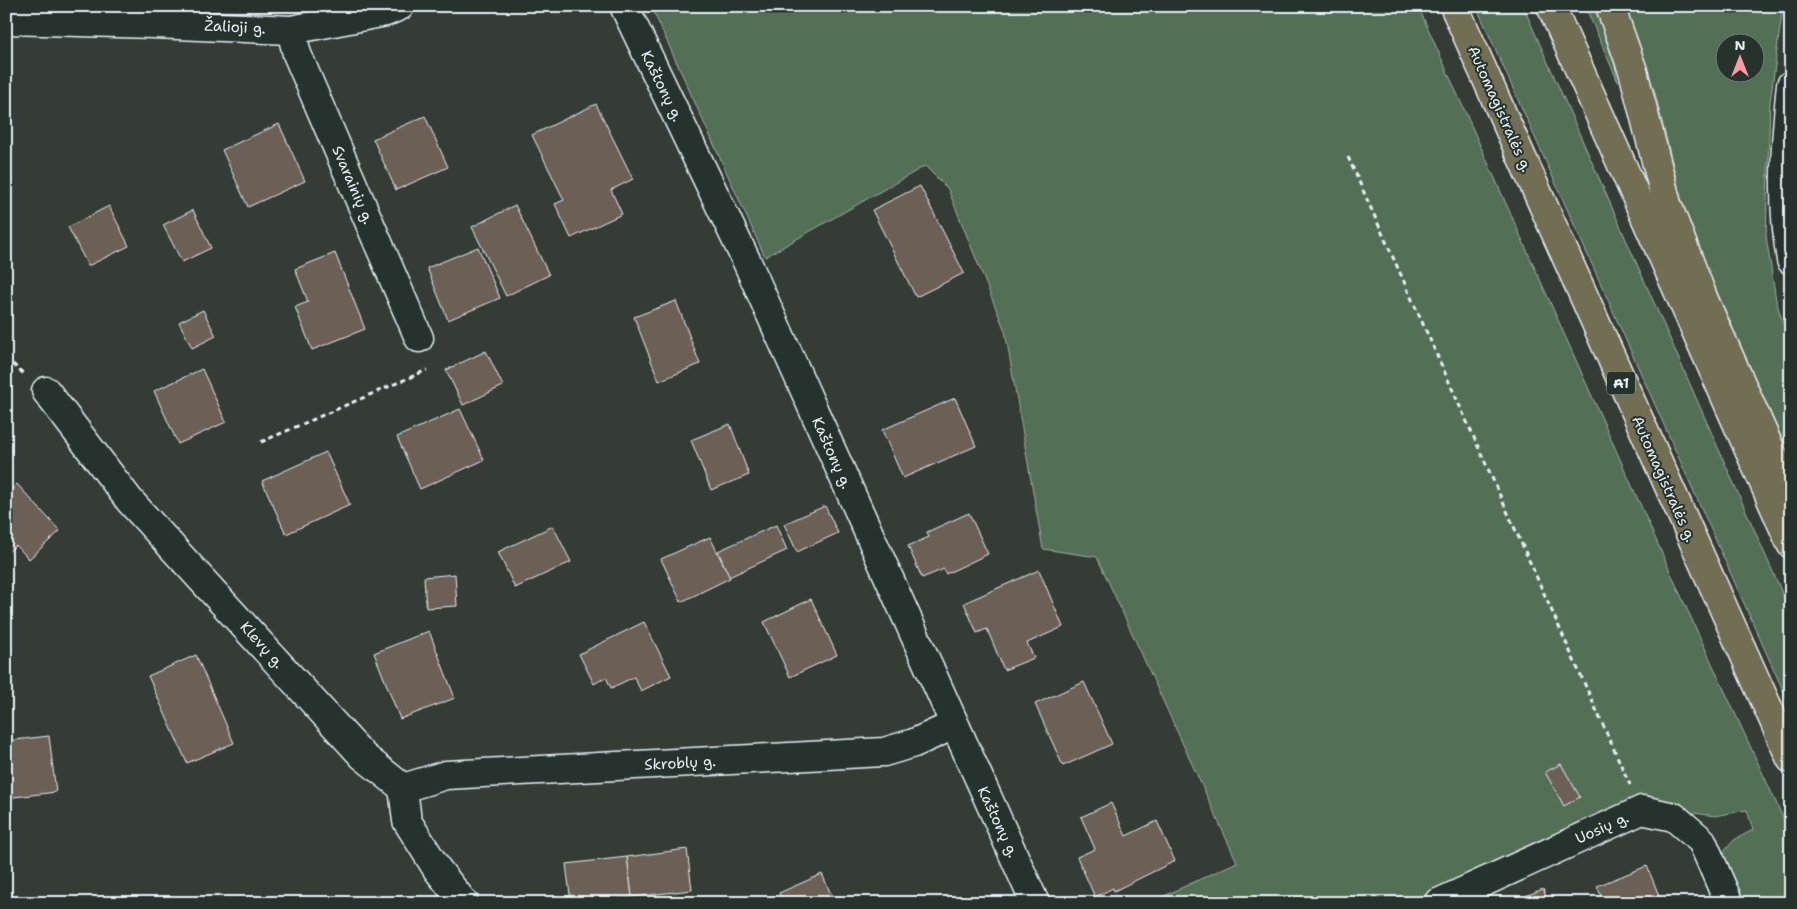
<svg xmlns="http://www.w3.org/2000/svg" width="1797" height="909" viewBox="0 0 1797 909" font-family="'Shantell Sans',sans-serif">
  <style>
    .green { fill: #526f56; stroke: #9db0a7; fill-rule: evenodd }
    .building { fill: #6c6056; stroke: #e8f1f8 }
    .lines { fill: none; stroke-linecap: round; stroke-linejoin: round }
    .minor-casing { stroke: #e8f1f8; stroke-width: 31 }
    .highway-casing { stroke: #e8f1f8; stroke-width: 31 }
    .path { stroke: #e8f1f8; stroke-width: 3; stroke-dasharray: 5 4; stroke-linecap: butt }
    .minor { stroke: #26332d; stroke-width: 28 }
    .highway { stroke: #726e52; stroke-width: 28 }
    .labels { text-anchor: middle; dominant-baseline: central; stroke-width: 4; stroke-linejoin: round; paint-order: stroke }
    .shield { fill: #26332d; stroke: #aeb8bb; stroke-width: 1 }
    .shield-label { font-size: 14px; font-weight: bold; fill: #e8f1f8 }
    .street-label { font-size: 15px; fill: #e8f1f8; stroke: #26332d }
  </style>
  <rect width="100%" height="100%" fill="#343c35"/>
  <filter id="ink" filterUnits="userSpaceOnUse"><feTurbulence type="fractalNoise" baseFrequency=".02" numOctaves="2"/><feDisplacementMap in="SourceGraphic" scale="10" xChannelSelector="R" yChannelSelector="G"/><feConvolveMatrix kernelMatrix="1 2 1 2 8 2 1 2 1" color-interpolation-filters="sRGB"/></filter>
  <g filter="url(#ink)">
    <g class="green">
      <polygon points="651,6 1418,6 1681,596 1791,835 1791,903 1743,903 1722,854 1734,840 1753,830 1747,810 1715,816 1631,804 1410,903 1149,903 1237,862 1097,557 1043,549 1005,331 948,189 925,166 765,257"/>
      <polygon points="1476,6 1523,6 1791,613 1791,708"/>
      <polygon points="1585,6 1596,6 1610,40 1618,82"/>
      <path d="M1624 6H1783L1770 102 1766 236 1776 300 1791 351V460L1699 251 1681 198 1654 89ZM1724 42H1754V72H1724Z"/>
    </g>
    <g class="building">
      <polygon points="596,104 633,179 611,190 622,214 571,238 555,204 564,200 532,135"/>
      <polygon points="425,116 448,167 396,190 373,139"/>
      <polygon points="279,124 305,181 248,207 222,150"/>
      <polygon points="920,186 964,273 916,297 872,210"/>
      <polygon points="515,205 549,275 506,296 472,227"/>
      <polygon points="109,206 129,246 88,266 68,227"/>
      <polygon points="193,210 211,248 182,262 163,225"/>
      <polygon points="478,247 500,298 448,320 427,268"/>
      <polygon points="335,253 365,329 312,350 295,307 308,302 295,269"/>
      <polygon points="676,301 700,364 659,381 634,317"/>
      <polygon points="203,310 216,336 192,348 179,322"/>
      <polygon points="486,351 503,386 463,405 446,370"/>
      <polygon points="202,369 226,422 178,444 154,391"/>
      <polygon points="955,398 976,446 903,478 882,430"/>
      <polygon points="460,409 484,460 420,489 397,437"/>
      <polygon points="730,424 749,475 711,490 691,440"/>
      <polygon points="326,452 350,505 286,534 262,481"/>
      <polygon points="17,484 60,531 29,559 16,545 6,554 6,494"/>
      <polygon points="825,506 838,533 797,552 784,524"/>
      <polygon points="969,513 988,554 946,574 944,569 922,578 908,546 929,537 927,532"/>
      <polygon points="776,525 787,550 729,577 718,551"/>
      <polygon points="553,526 571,562 515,588 498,552"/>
      <polygon points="710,537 730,578 681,602 661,559"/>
      <polygon points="1039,570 1063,627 1027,643 1034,658 1004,670 987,629 977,633 964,603"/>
      <polygon points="455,574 457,606 426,608 424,577"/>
      <polygon points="811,599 837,655 790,677 764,622"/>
      <polygon points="644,622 671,676 641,691 634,677 611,688 606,677 594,684 579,654"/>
      <polygon points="429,631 455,698 400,719 374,653"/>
      <polygon points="196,655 234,743 187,763 148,676"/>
      <polygon points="1084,682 1112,744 1063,766 1035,704"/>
      <polygon points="49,736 56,792 6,798 6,741"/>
      <polygon points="1561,764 1580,797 1564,806 1545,772"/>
      <polygon points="1111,803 1126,836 1157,821 1175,861 1114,891 1113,888 1095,897 1077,857 1095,849 1081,817"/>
      <polygon points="687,849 692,890 632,897 627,857"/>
      <polygon points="627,857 632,897 571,903 566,864"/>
      <polygon points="1647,866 1662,903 1604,903 1597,886"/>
      <polygon points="822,874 835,903 783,903 779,893"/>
      <polygon points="1543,889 1548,903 1520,903 1518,899"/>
    </g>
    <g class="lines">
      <defs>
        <g id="minor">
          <polyline points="624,6 747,262 1035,903"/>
          <polyline points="6,20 154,24 291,30 386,12 400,6"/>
          <polyline points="291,30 297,54 419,338"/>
          <path d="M1791 85C1785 142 1781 203 1791 260"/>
          <polyline points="46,391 130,501 363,756 403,788 407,821 437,869 464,903"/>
          <polyline points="403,788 446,775 884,752 914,743 954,725"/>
          <polyline points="1438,903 1642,810 1674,817 1702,841 1729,903"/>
        </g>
        <g id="highway">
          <polyline points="1454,6 1791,759"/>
          <polyline points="1551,6 1791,544"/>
          <polyline points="1610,6 1633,71 1667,204 1704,300 1791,496"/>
        </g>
      </defs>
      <use href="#minor" class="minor-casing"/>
      <use href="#highway" class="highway-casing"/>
      <g class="path">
        <polyline points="1348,157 1630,785"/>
        <polyline points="6,358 24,374"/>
        <polyline points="261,442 427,370"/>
      </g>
      <use href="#minor" class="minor"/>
      <use href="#highway" class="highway"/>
    </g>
  </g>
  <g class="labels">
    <rect class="shield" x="1607" y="371.5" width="28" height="23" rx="4"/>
    <g class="shield-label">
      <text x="1621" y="383">A1</text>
    </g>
    <g class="street-label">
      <text transform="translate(235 27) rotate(3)">Žalioji g.</text>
      <text transform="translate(662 86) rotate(64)">Kaštonų g.</text>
      <text transform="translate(1500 109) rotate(66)">Automagistralės g.</text>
      <text transform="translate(353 185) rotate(67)">Svarainių g.</text>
      <text transform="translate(832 453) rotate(66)">Kaštonų g.</text>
      <text transform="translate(1664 479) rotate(66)">Automagistralės g.</text>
      <text transform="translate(262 645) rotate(48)">Klevų g.</text>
      <text transform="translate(680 763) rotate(-3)">Skroblų g.</text>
      <text transform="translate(998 822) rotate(65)">Kaštonų g.</text>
      <text transform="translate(1602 828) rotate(-24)">Uosių g.</text>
    </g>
  </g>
  <rect width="1797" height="909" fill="none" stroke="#26332d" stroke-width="25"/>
  <rect x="12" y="12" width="1772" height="884" fill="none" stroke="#e8f1f8" stroke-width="2" filter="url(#ink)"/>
  <g transform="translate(1740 58)"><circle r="24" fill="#26332d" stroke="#747f7e"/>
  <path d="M0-4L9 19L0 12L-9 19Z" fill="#ff9aa2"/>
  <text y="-8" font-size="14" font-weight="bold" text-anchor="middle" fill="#e8f1f8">N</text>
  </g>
</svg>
